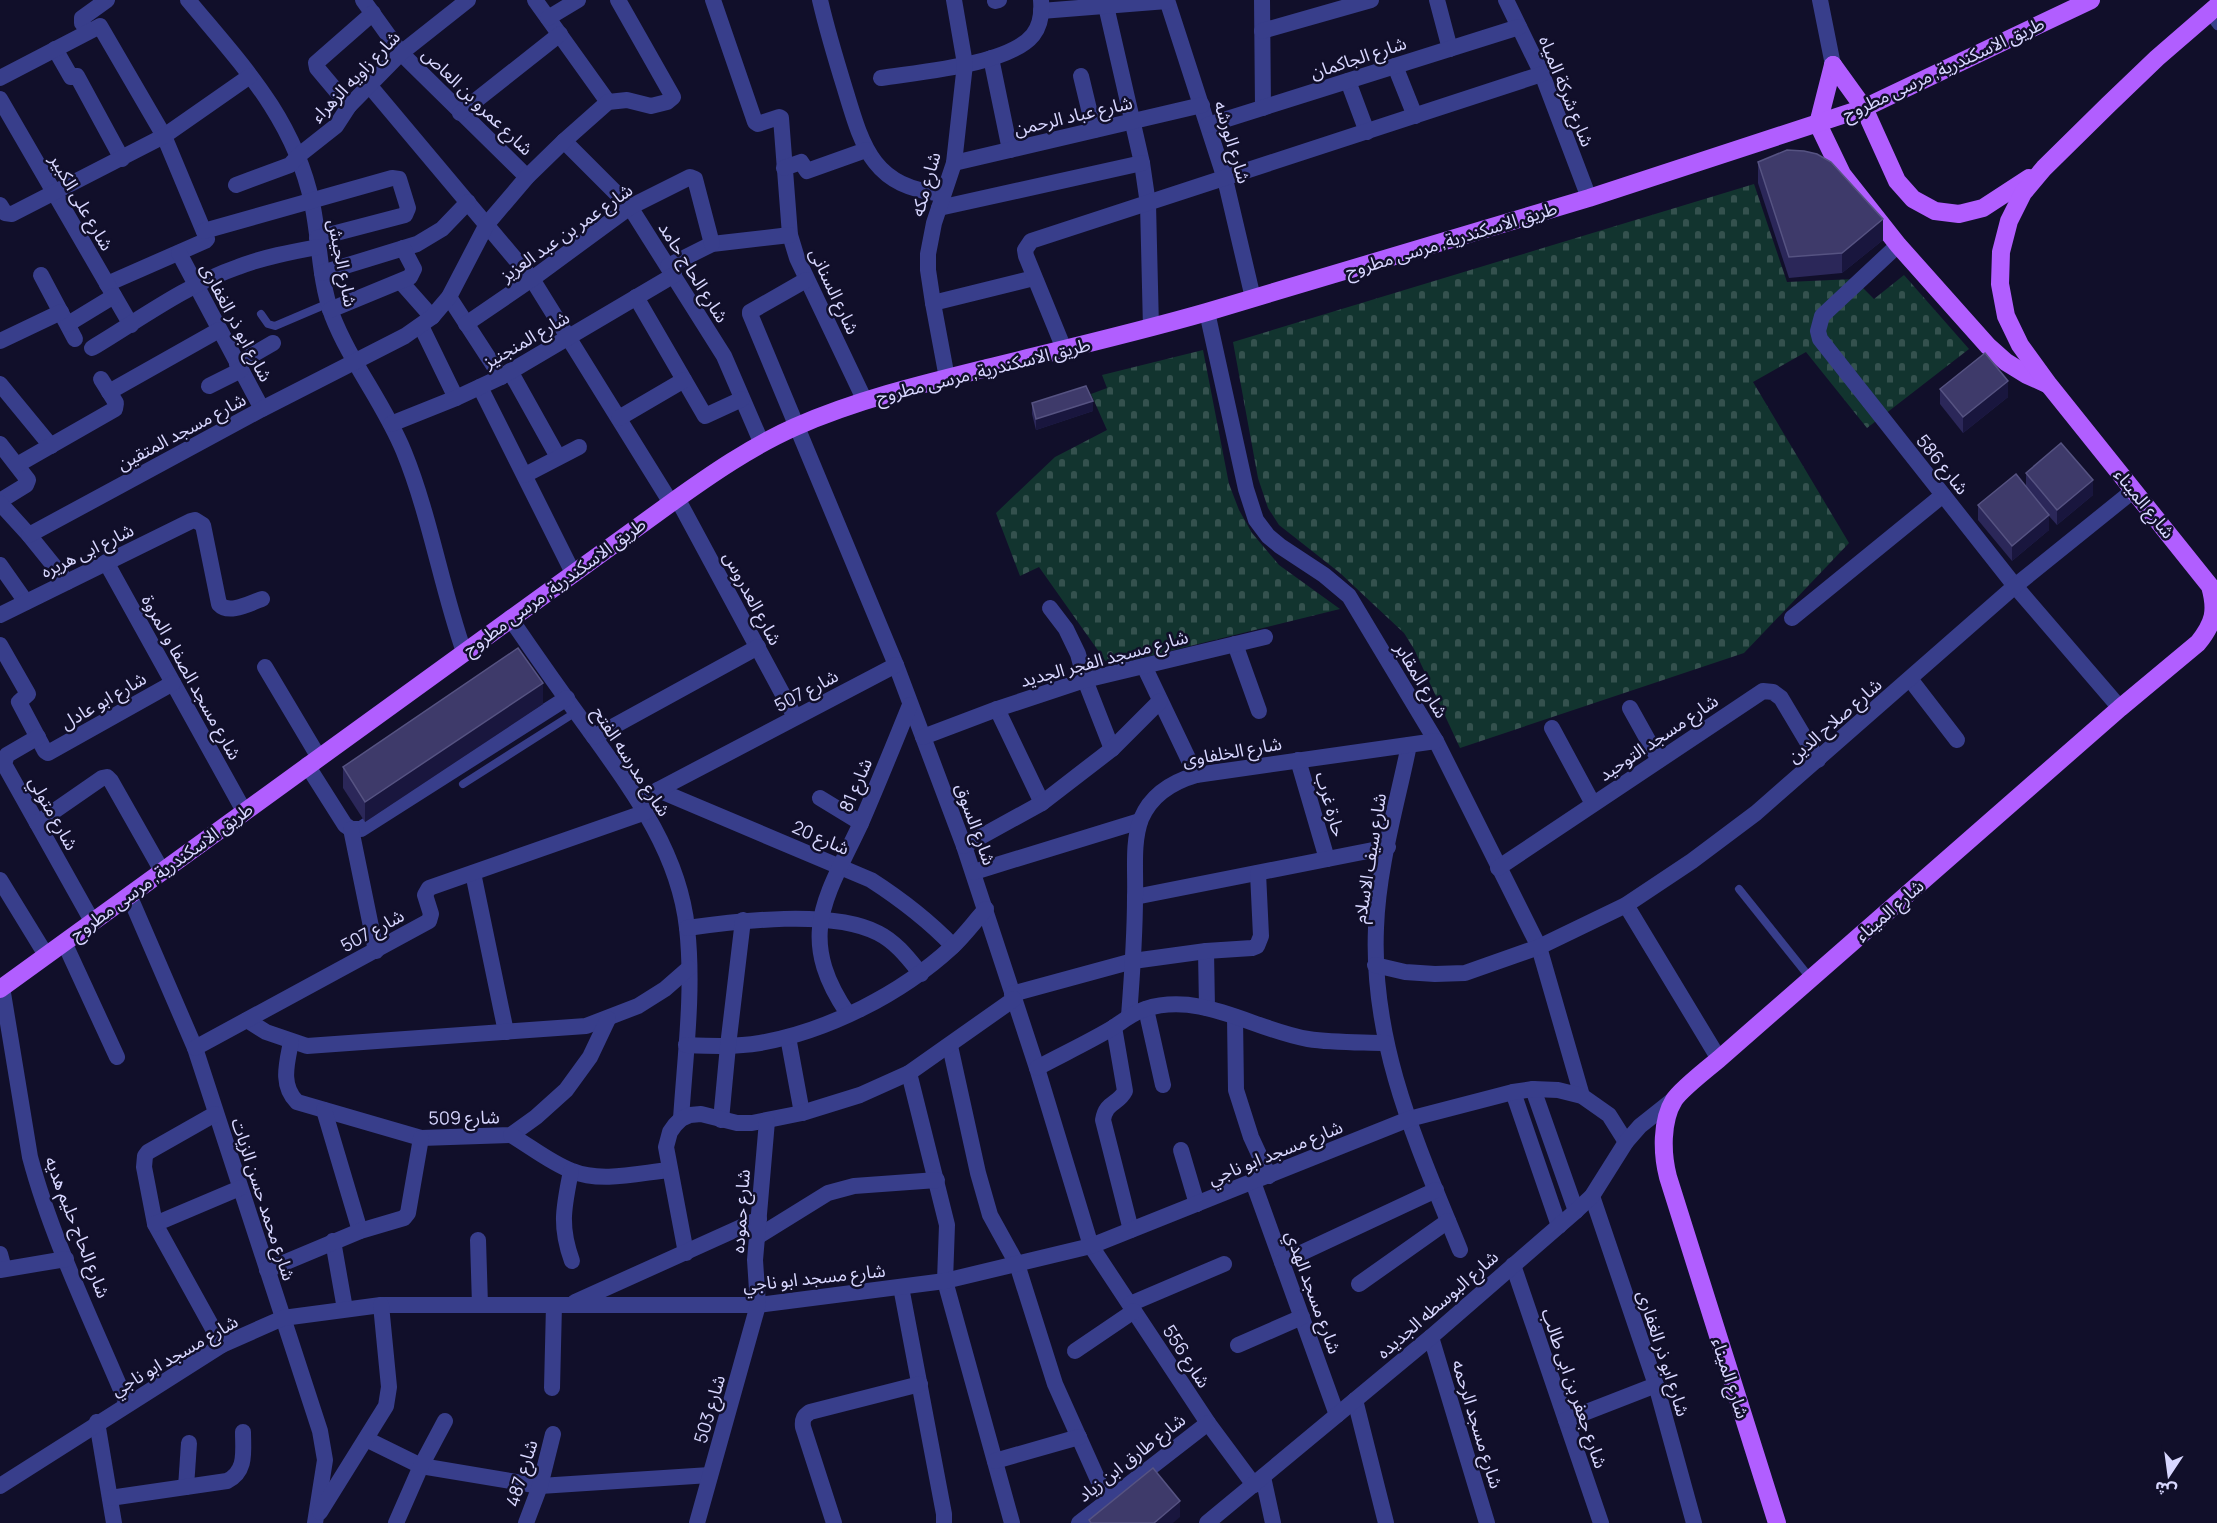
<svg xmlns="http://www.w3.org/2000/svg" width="2217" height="1523" viewBox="0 0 2217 1523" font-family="Manrope,'Noto Sans Arabic',sans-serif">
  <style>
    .cemetery { fill: url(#cemetery-stones) }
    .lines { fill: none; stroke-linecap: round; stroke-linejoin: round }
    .lane { stroke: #383e8b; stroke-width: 8 }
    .street { stroke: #383e8b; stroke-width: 16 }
    .primary { stroke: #b15eff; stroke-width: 18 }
    .wall { fill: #2b2759 }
    .shaded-wall { fill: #19163e }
    .building { fill: #3e3a6a; stroke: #565382; stroke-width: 1.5 }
    .labels { text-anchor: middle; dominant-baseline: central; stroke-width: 5; stroke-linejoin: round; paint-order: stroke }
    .street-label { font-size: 18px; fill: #d8d7ff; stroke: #110f2a }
  </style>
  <defs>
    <pattern id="cemetery-stones" width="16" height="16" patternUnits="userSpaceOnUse" patternTransform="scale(1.5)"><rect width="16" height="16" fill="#12342f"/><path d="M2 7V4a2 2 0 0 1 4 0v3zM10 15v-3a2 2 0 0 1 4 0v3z" fill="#34514e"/></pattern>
  </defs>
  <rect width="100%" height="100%" fill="#110f2a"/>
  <g class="cemetery">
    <polygon points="1754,184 1787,282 1854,279 1874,299 1904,275 1969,349 1867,428 1806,352 1753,382 1849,543 1744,653 1460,748 1414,649 1404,633 1340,573 1279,525 1268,508 1258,478 1233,342"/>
    <polygon points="1203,350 1229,484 1239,510 1252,533 1279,565 1340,609 1109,666 1039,567 1020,576 996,513 1055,457 1107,430 1091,394 1107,388 1102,375"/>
  </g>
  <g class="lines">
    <g class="lane">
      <polyline points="2208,14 2217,26"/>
      <polyline points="261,314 268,324 275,326 329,303"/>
      <polyline points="463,784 576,712"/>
      <polyline points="1739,889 1811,979"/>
    </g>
    <g class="street">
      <path d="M188 0C242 65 294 118 312 203 320 240 319 279 332 315 351 364 384 403 404 452 430 516 441 586 464 652"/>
      <polyline points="363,0 401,53 527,177"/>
      <polyline points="535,0 608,102"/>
      <polyline points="713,0 755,122 758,124 779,117 781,118 790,235 797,258 865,401"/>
      <path d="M820 0C827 30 836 60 845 89 863 149 873 187 943 194"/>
      <polyline points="1167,0 1225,179 1253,298"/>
      <polyline points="1262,0 1263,108"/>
      <polyline points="1437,0 1450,49"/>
      <polyline points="1506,0 1542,74 1589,198"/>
      <polyline points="1820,0 1833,65"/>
      <polyline points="995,1 999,0"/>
      <polyline points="1106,6 1142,163 1148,204 1151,328"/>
      <polyline points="1041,11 1167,1"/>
      <polyline points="548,18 578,0"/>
      <polyline points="88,31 82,23 82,18 107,0"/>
      <polyline points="1262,31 1371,0"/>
      <polyline points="55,49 71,77 77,76 122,159"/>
      <polyline points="991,58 1010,150"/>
      <polyline points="1395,66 1415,116"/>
      <polyline points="1081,76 1094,130"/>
      <polyline points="0,78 100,26 164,136 207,239 205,241 107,284"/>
      <path d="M881 78C919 72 1009 65 1033 35 1041 25 1042 12 1041 0"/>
      <polyline points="1348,81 1367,132"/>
      <polyline points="369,85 532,279 671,503"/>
      <polyline points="0,99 131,325"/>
      <polyline points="349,106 317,68 316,63 373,13"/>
      <polyline points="460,113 560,34"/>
      <polyline points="1208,125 1519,27"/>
      <polyline points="564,141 630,207 724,356 762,444"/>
      <polyline points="954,163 1202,105"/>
      <polyline points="784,168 801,162 807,171 866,150"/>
      <polyline points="236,185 290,165 298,156 336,126 349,106 401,53 468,0"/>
      <polyline points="0,205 5,213 12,214 164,136 250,76"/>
      <polyline points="939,208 1142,163"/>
      <polyline points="204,231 392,178 399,179 408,208 405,215 317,238"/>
      <polyline points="1898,245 1822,316 1818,331 1820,339 2015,586 2120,708"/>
      <polyline points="179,253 262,409"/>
      <polyline points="668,266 712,244 790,235"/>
      <polyline points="322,273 417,244 442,229 468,202"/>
      <polyline points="41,275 75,339"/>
      <polyline points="806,280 750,312 750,314 896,665 964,846 1037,1068 1091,1246 1208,1423 1254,1485"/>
      <polyline points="401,282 432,317"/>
      <polyline points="449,297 501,377"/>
      <polyline points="636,297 705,416 742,399"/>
      <polyline points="933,303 1034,278"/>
      <polyline points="330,310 410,277 414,269 403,248"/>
      <polyline points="1207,312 1246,489 1256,520 1268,536 1280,546 1324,575 1349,596 1436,741 1539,947 1582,1096"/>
      <polyline points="68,324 114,296"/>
      <polyline points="466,324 532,279 630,207 690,177 695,179 712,244"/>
      <polyline points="421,326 456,398"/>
      <polyline points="0,341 61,312"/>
      <path d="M92 348C139 320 186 285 238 267 264 257 291 252 318 247"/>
      <polyline points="1064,349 1026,256 1025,250 1031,241 1542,74"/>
      <polyline points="237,364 273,343"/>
      <polyline points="510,371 558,457"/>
      <polyline points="947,378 933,303 928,270 928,254 934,223 954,163 965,64 954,0"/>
      <polyline points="0,384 51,446"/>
      <polyline points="209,386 241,370"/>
      <polyline points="480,387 573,573"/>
      <polyline points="109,392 219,330"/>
      <polyline points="619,418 684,380"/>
      <polyline points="391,424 456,398 501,377 674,275"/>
      <polyline points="0,444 28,480 26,485 0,501"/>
      <polyline points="17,465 115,409 116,403 101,379"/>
      <polyline points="525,475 579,447"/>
      <polyline points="677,498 795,717"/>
      <polyline points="0,503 29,535 67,582"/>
      <polyline points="29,535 262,409 405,336 432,317 449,297 487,224 527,177 564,141 608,102 627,100 651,106 667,102 673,97 618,0"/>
      <polyline points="106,562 244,811"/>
      <polyline points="0,565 26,602"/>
      <polyline points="1050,608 1066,629 1078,654 1085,680 1112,749"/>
      <path d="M0 615 191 521 195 520 203 525 219 604C229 615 250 603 262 599"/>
      <path d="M510 618C536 656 562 693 589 730 632 790 679 852 687 928 694 990 685 1058 681 1119"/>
      <polyline points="1792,618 1943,495"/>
      <polyline points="1235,644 1259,711"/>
      <polyline points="0,645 28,694 19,702 45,751 48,753 173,683"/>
      <polyline points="1144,666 1196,775"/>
      <polyline points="265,667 318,756"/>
      <polyline points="1910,679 1957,740"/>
      <polyline points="1630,708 1659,760"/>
      <polyline points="997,709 1042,803"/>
      <polyline points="1552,728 1593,804"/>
      <polyline points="38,737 7,755 4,764 92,921"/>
      <polyline points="594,737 758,647"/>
      <polyline points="923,737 997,709 1085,680 1265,637"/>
      <path d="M1409 745C1397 804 1378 867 1376 928 1371 1045 1417 1144 1460 1250"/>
      <polyline points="1298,760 1327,859"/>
      <polyline points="307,765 345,825 351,829 361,829 567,698"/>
      <path d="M658 790 871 880C902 900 928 920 953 946"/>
      <polyline points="652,793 896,665"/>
      <polyline points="820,798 861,823"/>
      <polyline points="37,823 102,778 107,777 111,781 162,871"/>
      <polyline points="351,829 376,951"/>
      <polyline points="964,846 1042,803 1112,749 1160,701"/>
      <polyline points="1498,868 1763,691 1773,692 1781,698 1818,760"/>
      <polyline points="974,872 1140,821"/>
      <polyline points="473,873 506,1032"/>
      <polyline points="0,880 46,955"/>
      <polyline points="129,895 195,1048 320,1431 325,1460 315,1523"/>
      <polyline points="1135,897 1388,847"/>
      <polyline points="1626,905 1719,1059"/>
      <path d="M687 928C738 921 832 909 878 933 896 942 908 958 921 974"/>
      <polyline points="64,942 117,1057"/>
      <polyline points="1206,951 1207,1008"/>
      <polyline points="1375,965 1405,972 1435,974 1465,973 1539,947 1626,905 1692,861 1756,813 2015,586 2134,490"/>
      <path d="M2 987 30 1157C52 1240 94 1325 127 1404"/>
      <polyline points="1012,994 1133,961 1206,951 1252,948 1257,946 1261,936 1258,873"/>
      <polyline points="1146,1009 1163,1085"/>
      <path d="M848 1014C795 936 826 898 861 823 878 784 894 744 910 705"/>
      <path d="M1129 1016C1132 977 1135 937 1135 897 1136 872 1132 843 1141 819 1151 795 1172 782 1196 775L1436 741"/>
      <polyline points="1235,1017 1236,1090 1251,1137 1269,1176"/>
      <polyline points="247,1020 266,1032 307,1046 586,1026 638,1006 665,989 689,968"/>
      <path d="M1114 1027 1125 1091C1118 1105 1106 1101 1103 1120L1131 1230"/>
      <polyline points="788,1037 802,1113"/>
      <path d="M291 1042C287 1063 280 1085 297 1102L421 1138 511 1135 536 1117 566 1090 590 1057 608 1019"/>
      <path d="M686 1045C711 1046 735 1047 760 1043 828 1031 901 994 952 947 964 936 974 922 986 909"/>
      <polyline points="950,1046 978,1173 990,1215 1017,1264 1055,1384 1107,1500"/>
      <polyline points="195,1048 429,921 431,914 425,895 429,888 646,812"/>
      <path d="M1037 1068C1063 1054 1089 1042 1114 1027 1124 1020 1133 1013 1145 1009 1202 991 1254 1030 1308 1039 1334 1043 1360 1042 1386 1043"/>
      <polyline points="909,1073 947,1225 945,1281 1012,1523"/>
      <polyline points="1533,1089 1576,1211"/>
      <polyline points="1513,1092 1559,1226"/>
      <polyline points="324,1110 360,1231"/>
      <polyline points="215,1114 148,1152 145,1156 144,1167 155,1224 222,1345"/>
      <polyline points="721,1120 728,1046 743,920"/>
      <path d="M511 1135C531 1147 551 1163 572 1171 601 1183 639 1173 669 1170"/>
      <polyline points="1181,1150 1197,1204"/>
      <path d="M571 1171C564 1207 559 1225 572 1261"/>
      <polyline points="1253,1182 1337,1415"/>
      <polyline points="1592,1196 1656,1385 1694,1523"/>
      <polyline points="155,1224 240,1188"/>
      <polyline points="757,1237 828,1193 854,1186 937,1180"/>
      <polyline points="478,1240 480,1305"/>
      <polyline points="333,1241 345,1309"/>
      <polyline points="686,1253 666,1147 670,1132 675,1125 681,1119 690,1115 701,1114 737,1123 752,1123 802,1113 860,1095 909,1073 1014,999"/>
      <polyline points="0,1254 4,1269"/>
      <polyline points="1282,1262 1436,1190"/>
      <polyline points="1513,1265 1601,1523"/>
      <polyline points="0,1270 66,1259"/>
      <polyline points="267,1270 360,1231 404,1218 408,1213 421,1138"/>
      <polyline points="1359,1284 1448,1221"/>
      <polyline points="901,1287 944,1514 944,1523"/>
      <polyline points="575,1302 759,1219"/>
      <polyline points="1130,1304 1224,1264"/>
      <polyline points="1431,1337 1487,1523"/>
      <polyline points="1238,1345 1302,1317"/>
      <polyline points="1075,1351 1134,1311"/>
      <polyline points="552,1388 554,1305"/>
      <polyline points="1355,1400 1386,1523"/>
      <polyline points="1566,1420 1656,1385"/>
      <polyline points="97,1422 114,1523"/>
      <polyline points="366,1439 421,1466 540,1486 710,1475"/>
      <polyline points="995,1461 1079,1437"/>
      <polyline points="1263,1477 1273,1523"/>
      <polyline points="0,1486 222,1345 283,1318 381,1305 758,1305 945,1281 1091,1246 1409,1119 1513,1092 1533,1089 1558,1090 1582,1096 1609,1115 1626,1142"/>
      <polyline points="186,1487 189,1443"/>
      <path d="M110 1498 227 1481C247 1471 243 1451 243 1432"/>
      <polyline points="320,1512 386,1406 389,1387 381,1305"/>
      <polyline points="396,1523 421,1466 445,1421"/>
      <polyline points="526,1523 540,1486 553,1434"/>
      <polyline points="697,1523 758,1305 755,1260 757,1237 767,1121"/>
      <path d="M834 1523 803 1427C802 1419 804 1416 810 1412L920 1384"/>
      <polyline points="1079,1523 1208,1423"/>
      <polyline points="1207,1523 1431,1337 1576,1211 1592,1196 1626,1142 1640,1126 1674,1099"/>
    </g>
    <g class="primary">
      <polyline points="1833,65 1818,124 1842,174 1898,245 1988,346 2006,362 2027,375 2047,384"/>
      <polyline points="1833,65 1864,108 1897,181 1913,199 1935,211 1959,214 1983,208 2029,178"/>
      <path d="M0 989 671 503C710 475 752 446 795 427 856 400 922 384 987 368 1060 350 1134 333 1207 312L1589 198 1864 108 2091 0"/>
      <path d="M1777 1523 1668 1177C1662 1154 1661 1121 1674 1100 1680 1090 1708 1068 1719 1059L2120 708 2198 643C2214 623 2217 611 2210 586L2049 385 2020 345 2006 316 2000 284 2001 252 2009 221 2023 193 2044 168 2108 105 2157 58 2217 6"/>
    </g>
  </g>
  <g class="wall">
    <polygon points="1758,162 1883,240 1842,273 1789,278 1758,183"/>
    <polygon points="1940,389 2008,397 1963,433 1940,404"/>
    <polygon points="1032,403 1093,411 1036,430 1032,414"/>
    <polygon points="2026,473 2093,495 2057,525 2049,516 2049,530 2012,561 1978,520 1978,505 2026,486"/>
    <polygon points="543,704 365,822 343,788 343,767"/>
  </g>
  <g class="shaded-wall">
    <polygon points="1883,219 1883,240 1842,273 1842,253"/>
    <polygon points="2008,381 2008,397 1963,433 1963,417"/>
    <polygon points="1093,401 1093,411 1036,430 1036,419"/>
    <polygon points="2093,480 2093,495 2057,525 2057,510"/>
    <polygon points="2049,515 2049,530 2012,561 2012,546"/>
    <polygon points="543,683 543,704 365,822 365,802"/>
    <polygon points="1180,1501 1180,1517 1173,1523 1154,1523"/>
  </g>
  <g class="building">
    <polygon points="1787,150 1804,151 1817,154 1831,162 1883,219 1842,253 1789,257 1758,162"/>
    <polygon points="1985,353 2008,381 1963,417 1940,389"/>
    <polygon points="1086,386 1093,401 1036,419 1032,403"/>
    <polygon points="2061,443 2093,480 2057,510 2026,473"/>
    <polygon points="2016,474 2049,515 2012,546 1978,505"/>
    <polygon points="518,648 543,683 365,802 343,767"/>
    <polygon points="1153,1468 1180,1501 1154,1523 1091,1523 1089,1520"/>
  </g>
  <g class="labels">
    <g class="street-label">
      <text transform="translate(1358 57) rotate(-18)">شارع الجاكمان</text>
      <text transform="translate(1943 68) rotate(-25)">طريق الاسكندرية, مرسى مطروح</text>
      <text transform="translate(355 76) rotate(-46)">شارع زاويه الزهراء</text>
      <text transform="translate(1567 91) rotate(68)">شارع شركة المياه</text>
      <text transform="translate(478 101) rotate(44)">شارع عمرو بن العاص</text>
      <text transform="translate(1073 115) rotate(-13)">شارع عباد الرحمن</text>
      <text transform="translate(1233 142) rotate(73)">شارع الورشه</text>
      <text transform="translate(925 184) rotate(-74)">شارع مكه</text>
      <text transform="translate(82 202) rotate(60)">شارع على الكبير</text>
      <text transform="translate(566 232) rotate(-35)">شارع عمر بن عبد العزيز</text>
      <text transform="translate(1451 239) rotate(-17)">طريق الاسكندرية, مرسى مطروح</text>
      <text transform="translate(343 263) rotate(79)">شارع الجيش</text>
      <text transform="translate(694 272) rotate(58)">شارع الحاج حامد</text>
      <text transform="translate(835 291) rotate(65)">شارع السنانى</text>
      <text transform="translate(237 322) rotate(62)">شارع ابو ذر الغفارى</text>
      <text transform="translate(526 339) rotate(-30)">شارع المنجنيز</text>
      <text transform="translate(983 370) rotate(-14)">طريق الاسكندرية, مرسى مطروح</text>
      <text transform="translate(181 431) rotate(-28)">شارع مسجد المتقين</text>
      <text transform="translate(1943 464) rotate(51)">شارع 586</text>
      <text transform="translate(2145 503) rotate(51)">شارع الميناء</text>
      <text transform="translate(87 550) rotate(-26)">شارع ابى هريره</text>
      <text transform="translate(554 586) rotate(-36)">طريق الاسكندرية, مرسى مطروح</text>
      <text transform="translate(753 598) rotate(62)">شارع العدروس</text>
      <text transform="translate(1104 658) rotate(-15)">شارع مسجد الفجر الجديد</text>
      <text transform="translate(192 677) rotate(61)">شارع مسجد الصفا و المروة</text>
      <text transform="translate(1422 680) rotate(59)">شارع المقابر</text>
      <text transform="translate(806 690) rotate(-28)">شارع 507</text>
      <text transform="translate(103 700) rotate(-30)">شارع ابو عادل</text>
      <text transform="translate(1834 720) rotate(-41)">شارع صلاح الدين</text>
      <text transform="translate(1658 737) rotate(-34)">شارع مسجد التوحيد</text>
      <text transform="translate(1232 751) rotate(-10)">شارع الخلفاوى</text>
      <text transform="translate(632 761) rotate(57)">شارع مدرسه الفتح</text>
      <text transform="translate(855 785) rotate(-67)">شارع 81</text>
      <text transform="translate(1331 804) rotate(74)">حارة غرب</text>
      <text transform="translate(54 813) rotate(61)">شارع متولي</text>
      <text transform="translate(976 824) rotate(70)">شارع السوق</text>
      <text transform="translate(821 837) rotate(23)">شارع 20</text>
      <text transform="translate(1369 858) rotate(-81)">شارع سيف الاسلام</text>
      <text transform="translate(161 871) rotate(-36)">طريق الاسكندرية, مرسى مطروح</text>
      <text transform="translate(1889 910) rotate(-41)">شارع الميناء</text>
      <text transform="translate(372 930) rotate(-29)">شارع 507</text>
      <text transform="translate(464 1117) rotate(-1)">شارع 509</text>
      <text transform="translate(1275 1152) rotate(-22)">شارع مسجد ابو ناجي</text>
      <text transform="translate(264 1199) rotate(72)">شارع محمد حسن الزيات</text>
      <text transform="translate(740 1211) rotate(-86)">شارع حموده</text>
      <text transform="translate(78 1227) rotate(69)">شارع الحاج حليم هديه</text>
      <text transform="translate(814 1277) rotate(-6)">شارع مسجد ابو ناجي</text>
      <text transform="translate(1314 1292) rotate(70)">شارع مسجد الهدي</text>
      <text transform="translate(1437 1304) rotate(-41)">شارع البوسطه الجديده</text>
      <text transform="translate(1664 1353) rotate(72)">شارع ابو ذر الغفارى</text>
      <text transform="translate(174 1355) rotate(-30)">شارع مسجد ابو ناجي</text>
      <text transform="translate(1187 1356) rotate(57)">شارع 556</text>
      <text transform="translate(1731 1378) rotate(72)">شارع الميناء</text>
      <text transform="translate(1575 1388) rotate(71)">شارع جعفر بن ابى طالب</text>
      <text transform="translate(709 1409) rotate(-74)">شارع 503</text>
      <text transform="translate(1478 1424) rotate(73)">شارع مسجد الرحمه</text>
      <text transform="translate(1131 1457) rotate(-38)">شارع طارق ابن زياد</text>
      <text transform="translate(521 1473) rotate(-73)">شارع 487</text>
    </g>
  </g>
  <g transform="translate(2169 1475) rotate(193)" stroke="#110f2a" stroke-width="4.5" paint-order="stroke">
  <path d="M0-4.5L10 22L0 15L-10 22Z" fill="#d8d7ff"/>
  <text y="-9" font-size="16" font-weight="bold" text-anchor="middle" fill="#d8d7ff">ش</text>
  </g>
</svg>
